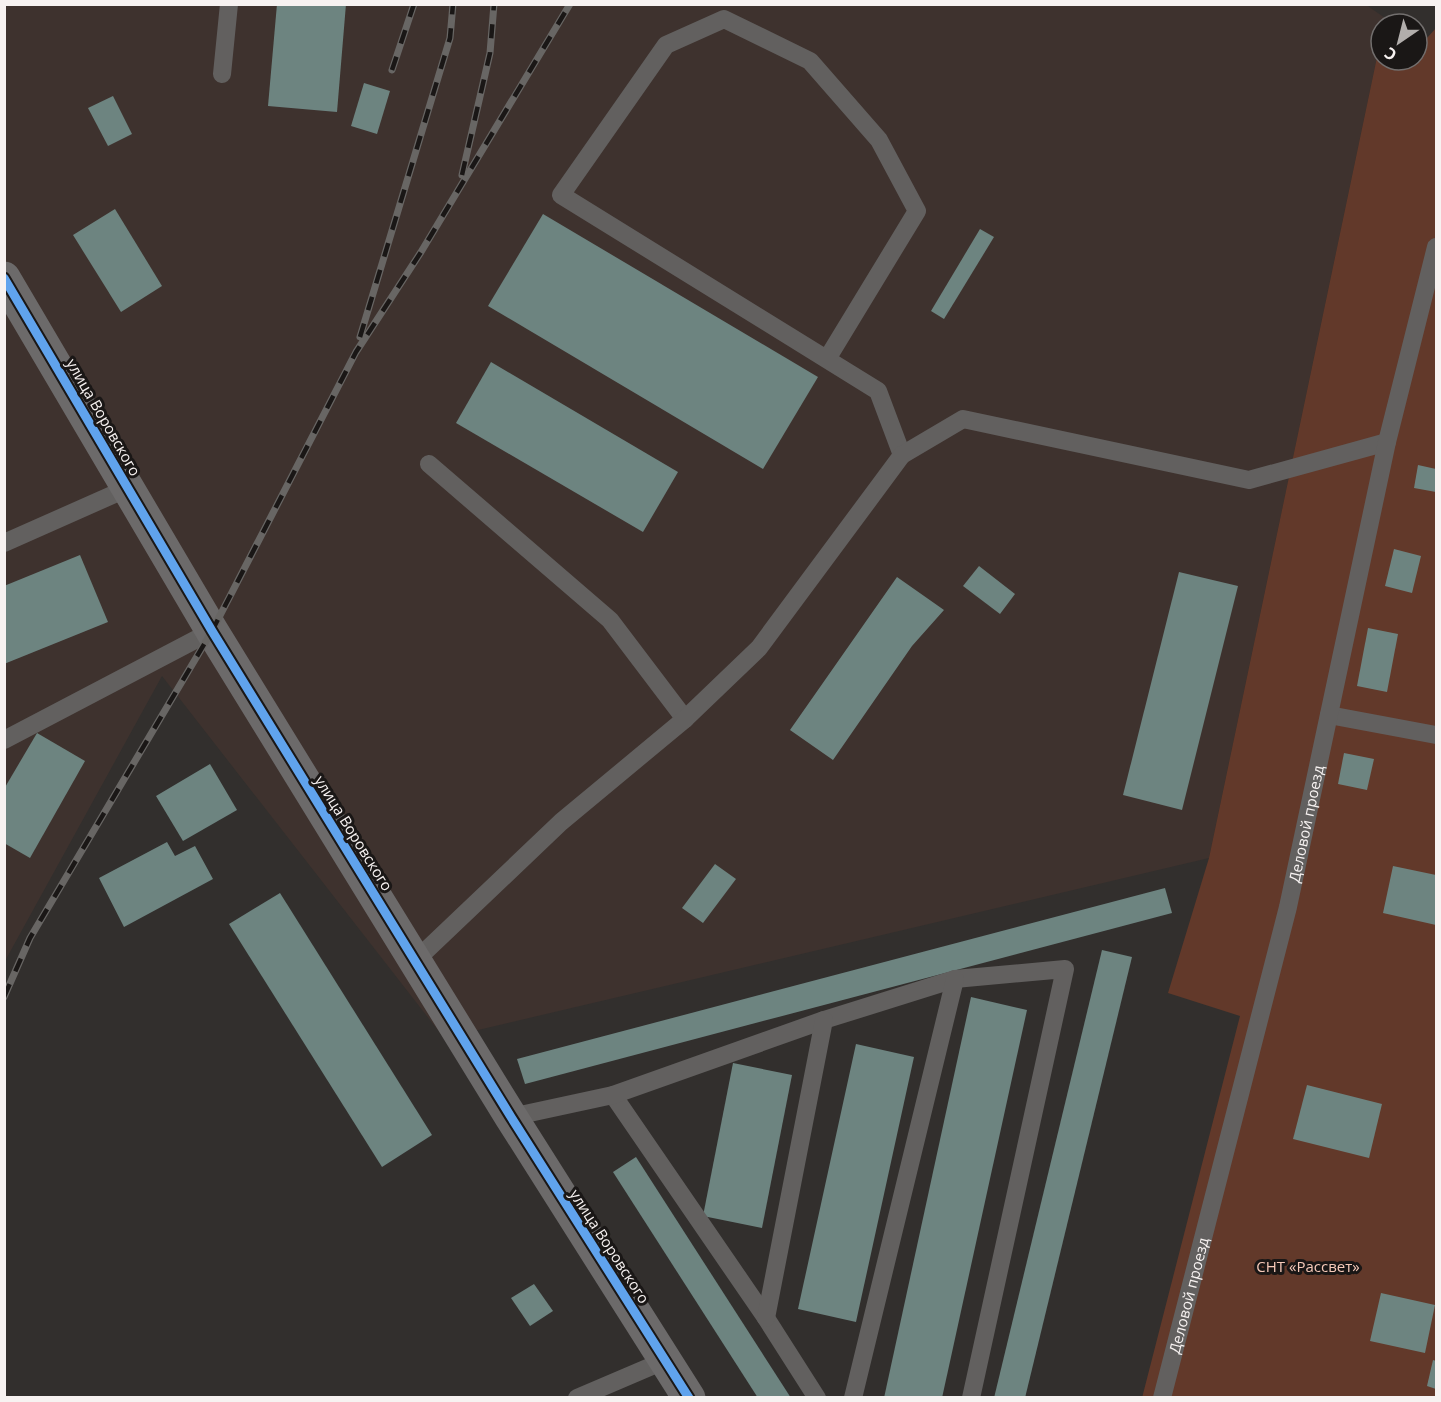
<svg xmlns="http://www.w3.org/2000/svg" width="1441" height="1402" viewBox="0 0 1441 1402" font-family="'Open Sans',sans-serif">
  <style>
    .built { fill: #3e322e }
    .green { fill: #62392a }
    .building { fill: #6d8480 }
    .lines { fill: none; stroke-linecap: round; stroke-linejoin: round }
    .lane { stroke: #62605f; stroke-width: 18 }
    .secondary { stroke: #6c6a6a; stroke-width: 33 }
    .rail-casing { stroke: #686664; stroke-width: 7 }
    .rail { stroke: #1a1716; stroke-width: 4.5; stroke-dasharray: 14; stroke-linecap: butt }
    .cycleway-casing { stroke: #1a1716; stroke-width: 13 }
    .cycleway { stroke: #60a3ed; stroke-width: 9 }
    .labels { text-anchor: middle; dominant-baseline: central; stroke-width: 6; stroke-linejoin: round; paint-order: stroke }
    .street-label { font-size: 15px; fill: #f7f2f1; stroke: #1a1716 }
    .park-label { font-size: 15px; fill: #f7cab9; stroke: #1a1716 }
  </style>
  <rect width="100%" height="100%" fill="#322f2d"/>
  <polygon class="built" points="1365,4 1385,18 1384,24 1381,24 1381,38 1209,858 444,1038 162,676 5,961 5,5"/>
  <polygon class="green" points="1436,28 1436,1397 1142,1398 1240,1016 1168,993 1209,858 1381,38 1381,60 1417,60 1417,34 1427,38"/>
  <g class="building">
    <polygon points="277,4 346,4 337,112 268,106"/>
    <polygon points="364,83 390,91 377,134 351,126"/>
    <polygon points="113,96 132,134 108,146 88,108"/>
    <polygon points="115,209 162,286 121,312 73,235"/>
    <polygon points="543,214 818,377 763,469 488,306"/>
    <polygon points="980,229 994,237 944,319 931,311"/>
    <polygon points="491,362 678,472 643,532 456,423"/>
    <polygon points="1418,465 1436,469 1436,492 1414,488"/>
    <polygon points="1394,549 1421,556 1412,593 1385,586"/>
    <polygon points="80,555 108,622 4,664 4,586"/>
    <polygon points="979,566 1015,594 1000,614 963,586"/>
    <polygon points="1179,572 1238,586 1182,810 1123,795"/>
    <polygon points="897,577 944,610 912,646 833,760 790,730"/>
    <polygon points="1368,628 1398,634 1387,692 1357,686"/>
    <polygon points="37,733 85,761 30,858 4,843 4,789"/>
    <polygon points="1344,753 1374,759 1367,790 1338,784"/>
    <polygon points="210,764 237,810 183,841 156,796"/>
    <polygon points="167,842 175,856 195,846 213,879 124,927 99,878"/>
    <polygon points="715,864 736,879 703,923 682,908"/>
    <polygon points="1393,866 1436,875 1436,925 1383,913"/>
    <polygon points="1165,888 1172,913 525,1084 517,1059"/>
    <polygon points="280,893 432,1135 382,1167 229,924"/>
    <polygon points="1102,950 1132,957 1025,1398 994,1398"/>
    <polygon points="971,997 1027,1010 942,1398 884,1398"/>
    <polygon points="856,1044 914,1057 856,1322 798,1309"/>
    <polygon points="733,1063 792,1075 762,1228 703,1216"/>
    <polygon points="1307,1085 1382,1104 1369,1158 1293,1139"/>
    <polygon points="636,1157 791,1398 758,1398 613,1172"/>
    <polygon points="534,1284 553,1311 530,1326 511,1298"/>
    <polygon points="1381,1293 1435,1305 1425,1353 1370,1341"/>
    <polygon points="1433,1360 1436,1361 1436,1389 1427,1386"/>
  </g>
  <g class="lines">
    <g class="lane">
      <polyline points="222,74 229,4"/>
      <polyline points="827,359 917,211 879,140 810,61 724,19 666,45 561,195 878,391 902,455"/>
      <polyline points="429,464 610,620 685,719"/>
      <polyline points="4,543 128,488"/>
      <polyline points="1329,715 1436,735"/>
      <polyline points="4,740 212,631"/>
      <polyline points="415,961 561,822 685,719 759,648 902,455 963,419 1249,480 1387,442"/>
      <polyline points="613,1095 766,1318 817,1398"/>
      <polyline points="511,1117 613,1095 824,1020 955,979 1065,969 971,1398"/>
      <polyline points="766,1318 824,1020"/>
      <polyline points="577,1398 666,1360"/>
      <polyline points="853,1398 955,979"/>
      <path id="s1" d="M1162 1398 1288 907 1387 442 1436 247"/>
    </g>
    <polyline class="secondary" points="4,278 212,631 511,1117 689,1398"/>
    <defs>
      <g id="rail">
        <polyline points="392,70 414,4"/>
        <polyline points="462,175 490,53 494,4"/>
        <polyline points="360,337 450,38 453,4"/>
        <polyline points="4,997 30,938 212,631 356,352 421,252 570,4"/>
      </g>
    </defs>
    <use href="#rail" class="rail-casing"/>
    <use href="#rail" class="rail"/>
    <defs>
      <polyline id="cycleway" points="4,278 212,631 511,1117 689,1398"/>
    </defs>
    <use href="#cycleway" class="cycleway-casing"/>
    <use href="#cycleway" class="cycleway"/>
  </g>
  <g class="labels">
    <g class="street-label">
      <text transform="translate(104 417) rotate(60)">улица Воровского</text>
      <text stroke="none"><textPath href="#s1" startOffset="592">Деловой проезд</textPath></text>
      <text transform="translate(354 833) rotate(58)">улица Воровского</text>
      <text transform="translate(610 1246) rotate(57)">улица Воровского</text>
      <text stroke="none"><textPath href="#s1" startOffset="106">Деловой проезд</textPath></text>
    </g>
    <g class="park-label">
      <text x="1308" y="1266">СНТ «Рассвет»</text>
    </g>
  </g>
  <rect width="1441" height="1402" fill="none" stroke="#f7f2f1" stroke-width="12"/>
  <g transform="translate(1399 42) rotate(215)"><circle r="28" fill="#1a1716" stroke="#726f6e" stroke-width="1.5"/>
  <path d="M0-4.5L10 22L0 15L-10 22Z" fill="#b2aeac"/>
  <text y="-9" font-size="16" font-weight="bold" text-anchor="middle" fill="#f7f2f1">С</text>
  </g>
</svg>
